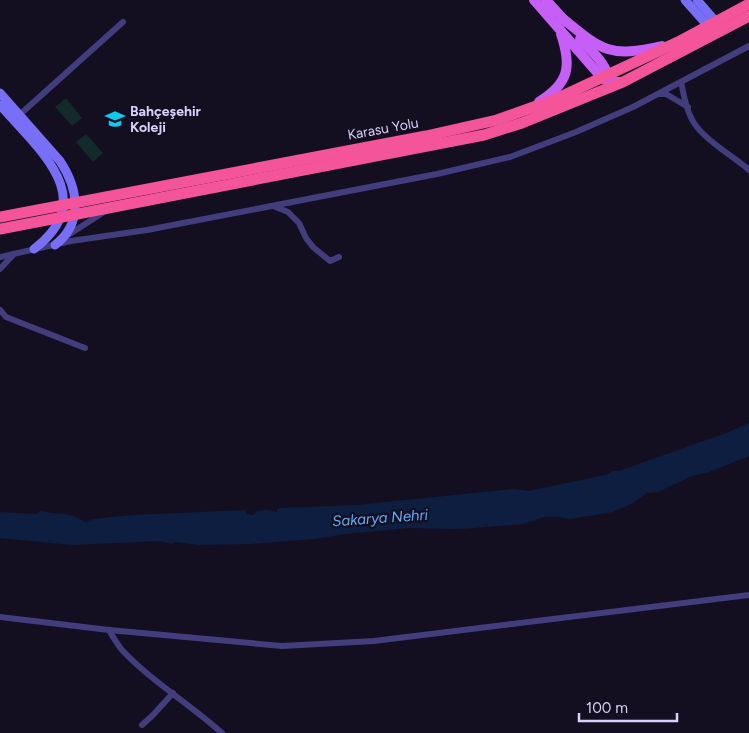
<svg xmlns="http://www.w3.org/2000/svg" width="749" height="733" viewBox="0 0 749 733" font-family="Figtree,sans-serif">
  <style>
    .green { fill: #122a2a }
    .water { fill: #0e1e40 }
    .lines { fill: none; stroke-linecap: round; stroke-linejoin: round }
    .street { stroke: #423d7d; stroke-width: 6 }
    .secondary { stroke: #796ef6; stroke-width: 9 }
    .primary { stroke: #c55ff5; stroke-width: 10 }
    .highway { stroke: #f45499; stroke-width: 11 }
    .labels { text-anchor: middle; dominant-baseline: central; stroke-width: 4.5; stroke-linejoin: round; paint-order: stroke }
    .poi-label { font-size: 14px; font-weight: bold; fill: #d8d1fc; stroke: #130f21; text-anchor: start }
    .street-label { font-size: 14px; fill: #d8d1fc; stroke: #130f21 }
    .water-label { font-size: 15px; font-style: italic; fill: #66acf5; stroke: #130f21 }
  </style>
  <rect width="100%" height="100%" fill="#130f21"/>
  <g class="green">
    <polygon points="66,98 82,118 72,126 55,107"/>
    <polygon points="86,134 103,153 93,162 76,142"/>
  </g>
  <path class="water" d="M749 423V456L709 472 692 476 658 492 647 493 631 504 613 512 570 519 558 517H544L524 524 461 529 409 528 346 534 315 539 251 544 199 545 176 542 171 544 160 541 73 545 0 538V512L36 514 41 511C62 516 66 510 87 523L88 520 91 521 93 519 132 515 245 510 247 514 253 515C259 508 269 509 277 512V509L281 508 357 505 513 489 529 491 609 474 612 471H619L726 433Z"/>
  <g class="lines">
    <g class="street">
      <path d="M681 82C684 96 687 115 697 127 710 144 732 155 749 170"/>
      <polyline points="659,94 666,94 688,107"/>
      <polyline points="16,118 123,22"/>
      <polyline points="273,206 288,212 299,223 306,238 313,247 330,261 339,257"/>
      <polyline points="65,237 104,212"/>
      <polyline points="0,257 71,241 147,230 437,174 510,157 576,132 633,107 749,46"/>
      <polyline points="0,269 14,254"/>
      <polyline points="0,310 6,317 85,348"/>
      <polyline points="0,617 109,630 282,646 374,641 749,595"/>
      <path d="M109 630C113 637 117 644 122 650 152 682 190 704 222 733"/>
      <polyline points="142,725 153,715 173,693"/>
    </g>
    <g class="secondary">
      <polyline points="685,0 708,26"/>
      <polyline points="697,0 716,22"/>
      <path d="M0 93 60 161C78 188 84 223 55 245"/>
      <path d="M0 105C38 149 101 198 34 249"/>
    </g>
    <g class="primary">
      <polyline points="534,0 602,78 608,82 621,82"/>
      <polyline points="546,0 566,22"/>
      <path d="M562 18C602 51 610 58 662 46"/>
      <path d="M580 39C590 50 609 65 608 81"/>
      <path d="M539 102C569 83 572 67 561 34"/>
    </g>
    <g class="highway">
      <polyline points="0,217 426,136 497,120 556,99 678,42 749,4"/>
      <polyline points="0,229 484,135 522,123 623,82 749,16"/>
    </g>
  </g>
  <defs>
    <symbol id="school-bare" viewBox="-9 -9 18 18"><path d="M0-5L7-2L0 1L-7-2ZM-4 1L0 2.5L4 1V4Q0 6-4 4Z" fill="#0fc9eb" stroke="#130f21" stroke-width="2.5" paint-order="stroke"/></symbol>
  </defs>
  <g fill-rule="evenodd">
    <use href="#school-bare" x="101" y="105" width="28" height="28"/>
  </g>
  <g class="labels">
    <g class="poi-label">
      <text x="130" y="111">Bahçeşehir<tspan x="130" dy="16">Koleji</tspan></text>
    </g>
    <g class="street-label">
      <text transform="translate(383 129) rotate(-10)">Karasu Yolu</text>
    </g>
    <g class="water-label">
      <text transform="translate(380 518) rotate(-4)">Sakarya Nehri</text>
    </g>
  </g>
  <path d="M579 713v8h98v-8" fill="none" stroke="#d8d1fc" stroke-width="2.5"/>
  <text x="586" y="713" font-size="15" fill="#d8d1fc" stroke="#130f21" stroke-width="4" paint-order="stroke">100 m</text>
</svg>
